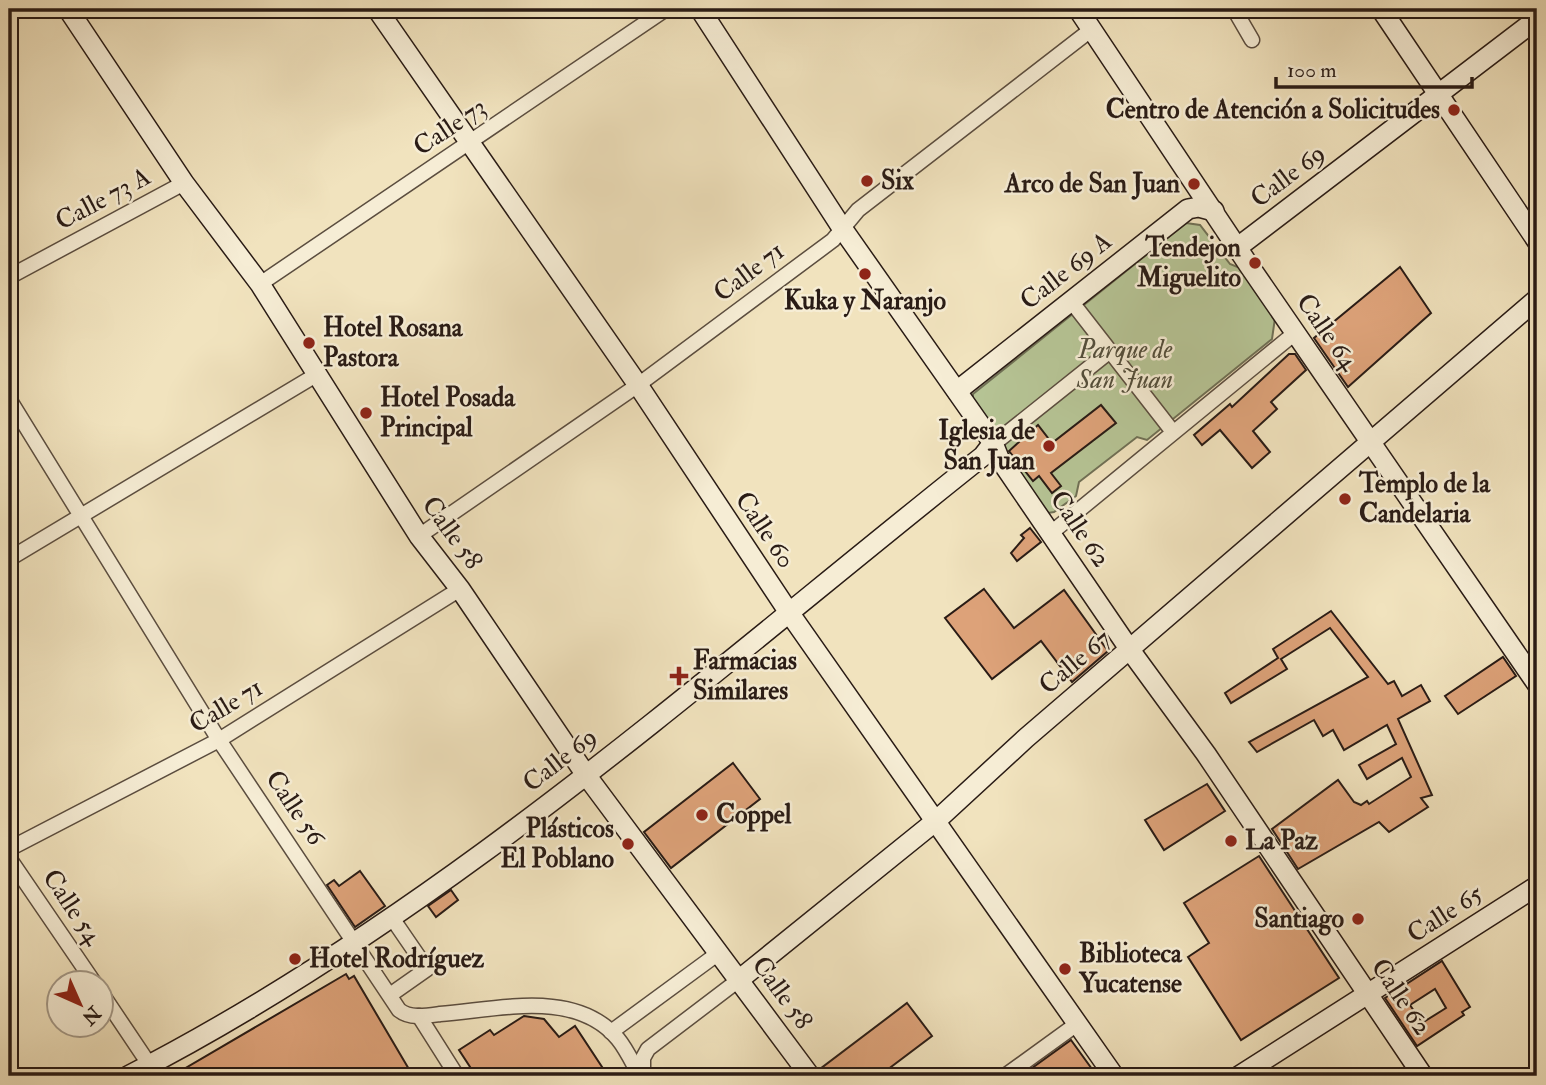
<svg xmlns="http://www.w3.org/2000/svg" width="1546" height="1085" viewBox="0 0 1546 1085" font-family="'IM FELL Double Pica',serif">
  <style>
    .green { fill: #b6c495; stroke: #707055; stroke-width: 2 }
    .building { fill: #dda279; stroke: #291b15; stroke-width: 2; fill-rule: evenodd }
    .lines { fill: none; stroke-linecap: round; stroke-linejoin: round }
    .street-casing { stroke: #5b4d3f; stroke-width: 17 }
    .secondary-casing { stroke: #291b15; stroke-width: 22 }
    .street { stroke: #f6edd5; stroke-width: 14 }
    .secondary { stroke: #f6edd5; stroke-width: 19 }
    .poi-dot { fill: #8f2418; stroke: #f6edd5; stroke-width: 2.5 }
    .labels { text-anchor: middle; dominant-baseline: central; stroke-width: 5; stroke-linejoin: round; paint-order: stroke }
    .poi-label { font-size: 26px; font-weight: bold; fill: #291b15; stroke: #f6edd5; text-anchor: start }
    .street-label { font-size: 26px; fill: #291b15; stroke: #f6edd5 }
    .park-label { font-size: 26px; font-style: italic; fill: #534e3b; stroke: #f6edd5 }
  </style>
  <rect width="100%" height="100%" fill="#f1e3be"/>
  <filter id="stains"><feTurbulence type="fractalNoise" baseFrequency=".00286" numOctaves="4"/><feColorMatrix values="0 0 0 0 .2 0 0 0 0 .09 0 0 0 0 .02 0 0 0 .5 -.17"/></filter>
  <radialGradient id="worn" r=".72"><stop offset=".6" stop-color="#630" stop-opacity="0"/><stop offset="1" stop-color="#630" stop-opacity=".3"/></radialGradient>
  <polygon class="green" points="1186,223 1200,225 1230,264 1240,268 1275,318 1272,339 1147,440 1137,437 1079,482 1076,496 1054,512 1048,513 1007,459 1004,443 973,402 973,394"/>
  <g class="building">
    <polygon points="1400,267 1431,313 1348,387 1314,338"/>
    <polygon points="1289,354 1295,354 1306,370 1271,402 1277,409 1253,431 1270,452 1252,468 1220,430 1202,445 1194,435 1230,404 1232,407"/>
    <polygon points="1101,405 1116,423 1051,473 1061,486 1052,493 1039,476 1033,481 1009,451 1038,425 1052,443"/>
    <polygon points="1030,528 1041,542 1017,561 1011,553 1024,538 1021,535"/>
    <polygon points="984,589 1014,628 1064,590 1108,651 1072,682 1041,641 992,679 945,618"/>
    <polygon points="1331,611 1388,684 1394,681 1402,696 1421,685 1430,701 1398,719 1432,795 1421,798 1428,807 1389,832 1379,822 1298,869 1272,829 1338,780 1354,802 1361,805 1367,801 1369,804 1411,777 1402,758 1367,779 1359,765 1396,744 1387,725 1344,750 1333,730 1323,736 1314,720 1257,752 1249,742 1368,677 1330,628 1281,659 1287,669 1231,703 1225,693 1278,658 1273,649"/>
    <polygon points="1503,657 1516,676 1458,714 1445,696"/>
    <polygon points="733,763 760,799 671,868 644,832"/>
    <polygon points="1207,784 1225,811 1164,850 1145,820"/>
    <polygon points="1259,856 1339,978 1241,1040 1188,957 1209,943 1184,903"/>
    <polygon points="360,871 385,906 355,927 327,885 334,880 339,886"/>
    <polygon points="451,890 458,900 436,917 428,906"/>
    <path d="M1442 961 1470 1007 1462 1012 1464 1015 1417 1046 1385 998ZM1435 989 1446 1008 1422 1023 1410 1005Z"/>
    <polygon points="346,974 349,979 354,976 413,1076 172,1076"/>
    <polygon points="907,1003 932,1036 879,1076 822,1076 820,1069"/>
    <polygon points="524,1016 544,1019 559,1037 575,1026 608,1076 476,1076 459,1050 490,1030 494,1035"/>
    <polygon points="1071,1040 1097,1076 1021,1076"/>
  </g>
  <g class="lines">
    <defs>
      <g id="street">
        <polyline points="1234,9 1252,40"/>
        <polyline points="9,277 184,183"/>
        <polyline points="260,284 666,9"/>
        <polyline points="1071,301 1173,432"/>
        <path d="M9 399 219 740 399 1010C410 1019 426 1016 440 1014 497 1010 576 988 618 1039 627 1050 633 1064 640 1076"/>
        <polyline points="1001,438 1110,351"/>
        <polyline points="1051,533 1295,333"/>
        <polyline points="419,536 638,385 833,240 858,210 1092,29"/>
        <polyline points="9,559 316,375"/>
        <polyline points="9,849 219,740 460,589"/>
        <polyline points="9,858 95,984"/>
        <polyline points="102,994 157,1076"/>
        <polyline points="390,995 427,969 392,918"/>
        <polyline points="419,1016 457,1076"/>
        <polyline points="611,1032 720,952"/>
        <polyline points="643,1076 643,1058 648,1049 740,979"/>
        <polyline points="1005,1076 1070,1029"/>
      </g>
      <g id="secondary">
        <polyline points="68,9 184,183 260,284 419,536 460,589 586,775 810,1076"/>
        <polyline points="377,9 638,385 788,611 1114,1076"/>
        <polyline points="700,9 842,228 993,443 999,458 1130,650 1206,754 1423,1076"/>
        <polyline points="1078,9 1250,267 1537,684"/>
        <polyline points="1381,9 1537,241"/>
        <polyline points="1238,247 1537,19"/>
        <polyline points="957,391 1188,209 1199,207 1214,211"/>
        <polyline points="740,979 937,820 1026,738 1537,299"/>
        <path d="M128 1076C442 915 708 674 983 456L993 443"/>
        <polyline points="1239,1076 1537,886"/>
      </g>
    </defs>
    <use href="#street" class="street-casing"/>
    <use href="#secondary" class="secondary-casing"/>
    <use href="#street" class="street"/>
    <use href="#secondary" class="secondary"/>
  </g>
  <g class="poi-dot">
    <circle cx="1454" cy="110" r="7"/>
    <circle cx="867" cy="181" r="7"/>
    <circle cx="1194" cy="184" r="7"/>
    <circle cx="1255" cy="263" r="7"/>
    <circle cx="865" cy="274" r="7"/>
    <circle cx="309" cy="343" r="7"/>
    <circle cx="366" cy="413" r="7"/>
    <circle cx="1049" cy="446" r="7"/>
    <circle cx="1345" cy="499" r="7"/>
    <path d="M675.5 665.5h7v7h7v7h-7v7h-7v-7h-7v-7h7z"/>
    <circle cx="702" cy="815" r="7"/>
    <circle cx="1231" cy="841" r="7"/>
    <circle cx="628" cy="844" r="7"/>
    <circle cx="1358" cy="919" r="7"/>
    <circle cx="295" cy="959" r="7"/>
    <circle cx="1065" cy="969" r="7"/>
  </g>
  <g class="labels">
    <g class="poi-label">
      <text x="1440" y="110" text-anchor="end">Centro de Atención a Solicitudes</text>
      <text x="881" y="181">Six</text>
      <text x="1180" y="184" text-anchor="end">Arco de San Juan</text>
      <text x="1241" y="248" text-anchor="end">Tendejon<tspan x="1241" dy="30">Miguelito</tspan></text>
      <text x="865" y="301" text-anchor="middle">Kuka y Naranjo</text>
      <text x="323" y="328">Hotel Rosana<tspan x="323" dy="30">Pastora</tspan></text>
      <text x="380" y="398">Hotel Posada<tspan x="380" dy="30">Principal</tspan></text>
      <text x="1035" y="431" text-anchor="end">Iglesia de<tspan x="1035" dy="30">San Juan</tspan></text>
      <text x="1359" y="484">Templo de la<tspan x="1359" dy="30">Candelaria</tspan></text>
      <text x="693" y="661">Farmacias<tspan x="693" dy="30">Similares</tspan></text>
      <text x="716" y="815">Coppel</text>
      <text x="614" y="829" text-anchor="end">Plásticos<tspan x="614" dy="30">El Poblano</tspan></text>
      <text x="1245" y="841">La Paz</text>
      <text x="1344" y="919" text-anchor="end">Santiago</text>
      <text x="1079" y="954">Biblioteca<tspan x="1079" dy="30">Yucatense</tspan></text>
      <text x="309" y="959">Hotel Rodríguez</text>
    </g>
    <g class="street-label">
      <text transform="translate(450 127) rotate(-34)">Calle 73</text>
      <text transform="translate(1288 176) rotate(-37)">Calle 69</text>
      <text transform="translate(103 199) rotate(-28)">Calle 73 A</text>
      <text transform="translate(1066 271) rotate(-38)">Calle 69 A</text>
      <text transform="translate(749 272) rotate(-37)">Calle 71</text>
      <text transform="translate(1327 332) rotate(55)">Calle 64</text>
      <text transform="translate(1080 529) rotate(56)">Calle 62</text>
      <text transform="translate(765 530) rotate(56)">Calle 60</text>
      <text transform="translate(452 533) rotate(54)">Calle 58</text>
      <text transform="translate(1075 662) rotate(-40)">Calle 67</text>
      <text transform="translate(226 706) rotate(-31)">Calle 71</text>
      <text transform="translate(560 760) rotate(-38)">Calle 69</text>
      <text transform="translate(295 808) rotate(56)">Calle 56</text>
      <text transform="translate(72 907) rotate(56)">Calle 54</text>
      <text transform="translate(1445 914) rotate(-33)">Calle 65</text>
      <text transform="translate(782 993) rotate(54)">Calle 58</text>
      <text transform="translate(1401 997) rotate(56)">Calle 62</text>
    </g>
    <g class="park-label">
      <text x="1125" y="350">Parque de<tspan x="1125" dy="30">San Juan</tspan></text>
    </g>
  </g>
  <rect width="1546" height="1085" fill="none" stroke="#f1e3be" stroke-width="35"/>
  <rect x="10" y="10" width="1525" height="1064" fill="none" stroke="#291b15" stroke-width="3.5"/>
  <rect x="18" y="18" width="1511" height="1050" fill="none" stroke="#291b15" stroke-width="2"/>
  <g transform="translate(80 1004) rotate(135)"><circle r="33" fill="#f6edd5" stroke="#a49988" stroke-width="2"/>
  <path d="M0-5L12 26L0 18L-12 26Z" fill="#8f2418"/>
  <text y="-10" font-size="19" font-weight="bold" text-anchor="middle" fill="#291b15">N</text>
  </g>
  <path d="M1276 77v10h196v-10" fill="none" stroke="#291b15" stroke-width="3.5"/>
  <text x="1287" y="77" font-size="21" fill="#291b15" stroke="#f6edd5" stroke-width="5" paint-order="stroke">100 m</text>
  <rect width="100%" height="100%" filter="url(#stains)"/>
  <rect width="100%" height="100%" fill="url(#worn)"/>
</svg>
